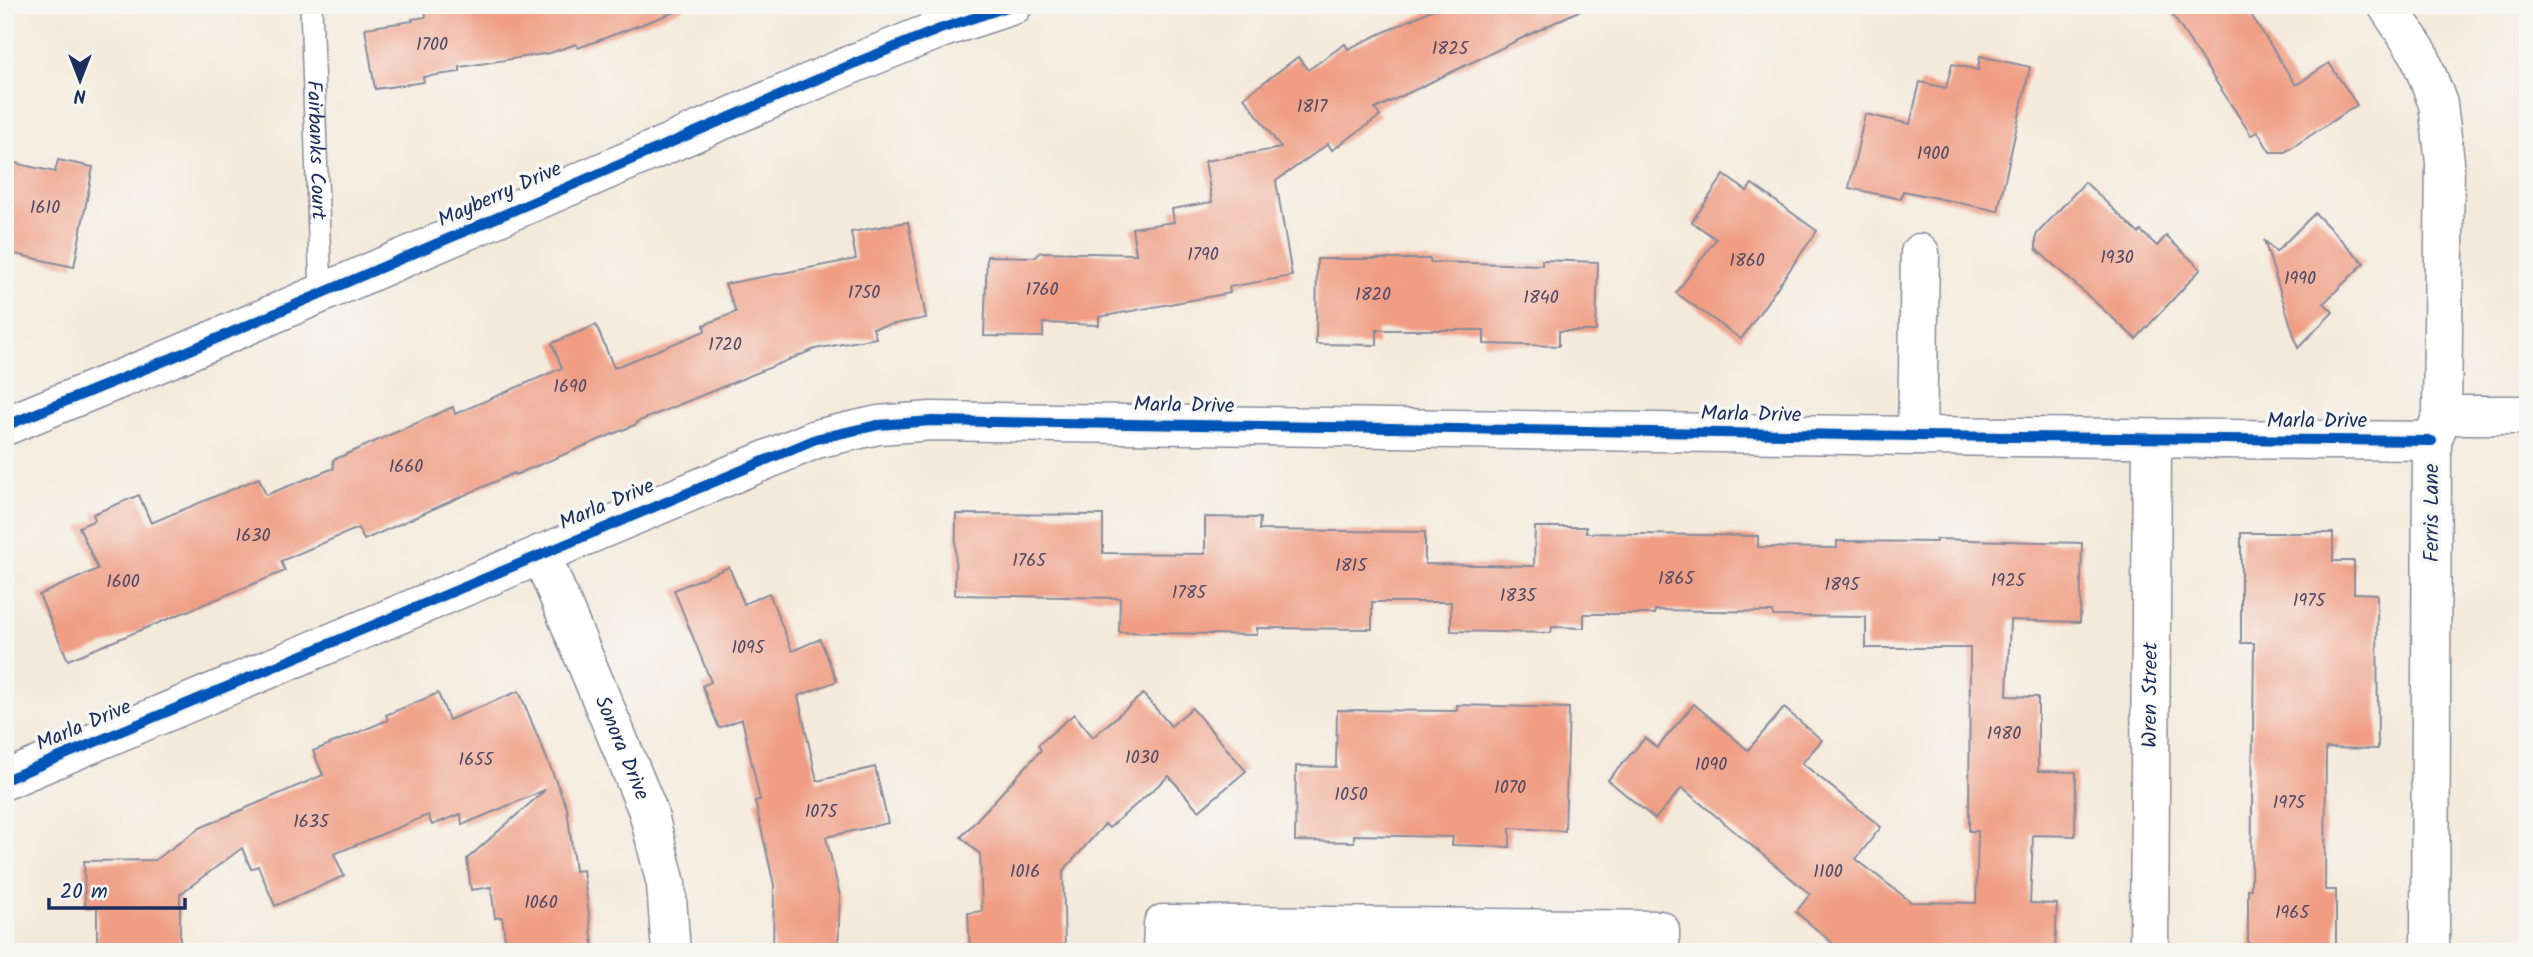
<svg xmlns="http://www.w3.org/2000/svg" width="2533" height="957" viewBox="0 0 2533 957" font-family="Kalam,sans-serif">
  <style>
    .building { fill: #f09d83 }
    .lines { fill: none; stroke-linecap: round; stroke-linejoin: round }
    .lane-casing { stroke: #888c9c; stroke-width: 24 }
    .street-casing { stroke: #888c9c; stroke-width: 41 }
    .secondary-casing { stroke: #888c9c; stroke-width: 41 }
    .lane { stroke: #fff; stroke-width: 21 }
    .street { stroke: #fff; stroke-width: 38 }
    .secondary { stroke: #fff; stroke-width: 38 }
    .cycleway-casing { stroke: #f6f6f2; stroke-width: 15 }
    .cycleway { stroke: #0057b8; stroke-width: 10 }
    .labels { text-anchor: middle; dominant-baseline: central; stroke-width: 7; stroke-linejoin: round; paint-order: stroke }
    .number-label { font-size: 18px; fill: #504a67 }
    .street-label { font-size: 21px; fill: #1b2f5e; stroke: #f6f6f2 }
  </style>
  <rect width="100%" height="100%" fill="#f6f6f2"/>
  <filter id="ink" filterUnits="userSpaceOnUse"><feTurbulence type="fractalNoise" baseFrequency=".0143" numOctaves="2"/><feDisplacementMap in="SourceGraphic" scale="14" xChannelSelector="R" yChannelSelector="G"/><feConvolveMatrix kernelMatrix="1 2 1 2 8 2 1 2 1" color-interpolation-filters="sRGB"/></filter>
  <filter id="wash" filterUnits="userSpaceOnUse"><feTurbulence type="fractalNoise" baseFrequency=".00686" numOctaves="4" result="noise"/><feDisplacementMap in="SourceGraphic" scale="28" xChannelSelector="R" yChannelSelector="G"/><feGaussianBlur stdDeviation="1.57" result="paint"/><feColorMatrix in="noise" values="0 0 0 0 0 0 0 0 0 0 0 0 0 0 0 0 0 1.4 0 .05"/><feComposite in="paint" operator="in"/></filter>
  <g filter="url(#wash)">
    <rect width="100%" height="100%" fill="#f4eadb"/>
    <g id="blocks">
      <g class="building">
        <polygon points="425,5 682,5 683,9 578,48 576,44 550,53 460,67 460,72 423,77 424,82 375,89 365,28 413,21 412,19 426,17"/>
        <polygon points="1442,5 1591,5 1375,109 1380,116 1332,150 1328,144 1276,181 1292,276 1229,287 1230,293 1099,317 1099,325 1043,323 1043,337 984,336 987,256 1036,257 1040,252 1136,254 1132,228 1174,222 1172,209 1212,202 1205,161 1281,148 1244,97 1298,57 1308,70 1345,44 1348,49"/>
        <polygon points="2166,5 2245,5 2296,85 2329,63 2357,105 2285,152 2270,152 2258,132 2251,135"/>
        <polygon points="1980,56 2030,67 1998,211 1903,191 1901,199 1849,188 1865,114 1910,124 1920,82 1946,88 1952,64 1978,70"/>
        <polygon points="58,160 93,167 74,267 5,252 5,161 55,172"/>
        <polygon points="1724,175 1747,191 1752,184 1817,231 1741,339 1676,293 1716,239 1692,222"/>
        <polygon points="2085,182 2139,234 2141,231 2157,246 2166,236 2201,269 2136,339 2036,249 2036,235"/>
        <polygon points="2315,213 2364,263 2324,303 2333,312 2298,348 2264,240 2276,252"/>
        <polygon points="908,222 926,318 873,328 876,338 815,349 637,422 637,424 515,475 514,473 364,540 358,528 281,561 285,571 68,660 39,595 98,569 79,527 95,520 93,514 139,495 151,523 259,478 266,495 334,468 333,460 453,407 455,414 562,368 552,343 596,325 614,368 705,331 704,325 736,312 725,284 856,259 851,232"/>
        <polygon points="1317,259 1430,259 1430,262 1542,265 1542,260 1598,262 1596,331 1559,331 1559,346 1484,344 1484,330 1377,330 1377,345 1316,344"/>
        <polygon points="956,514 1103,515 1103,553 1205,554 1205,517 1260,518 1259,530 1425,532 1425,564 1534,566 1535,527 1586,527 1586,533 1758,536 1758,547 1837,548 1837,541 1936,542 1936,539 2082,543 2080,622 2010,620 2007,696 2038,697 2038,771 2076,772 2075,836 2033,835 2030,903 2057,904 2055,952 1843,952 1796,912 1810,894 1682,788 1655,819 1608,780 1645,738 1657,748 1694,704 1748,750 1784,708 1822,740 1802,763 1881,827 1856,859 1911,902 1976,903 1978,831 1969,831 1970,648 1866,648 1866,617 1773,616 1773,612 1655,610 1655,614 1584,614 1584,628 1552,627 1551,633 1451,631 1451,602 1372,602 1372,629 1257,628 1257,635 1119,632 1120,598 955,595"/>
        <polygon points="2241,533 2333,533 2333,561 2354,561 2354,593 2377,594 2378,749 2326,748 2325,890 2336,890 2336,952 2248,952 2248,889 2251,889 2254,643 2241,643"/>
        <polygon points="729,567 744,604 769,593 792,651 820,639 837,681 798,696 817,781 875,767 888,823 826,837 840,896 838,952 773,952 774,885 755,801 760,800 742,719 719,728 702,686 711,682 674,590"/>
        <polygon points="519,691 567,808 575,871 583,870 594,952 507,952 502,917 495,918 491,887 471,890 467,859 545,790 462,825 461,814 432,825 428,815 334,854 344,876 275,906 258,866 251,869 242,848 180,894 180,952 97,952 97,907 85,907 84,861 155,860 200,828 323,775 313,751 388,720 386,715 438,693 449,720"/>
        <polygon points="1143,694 1171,726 1192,708 1246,771 1199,811 1169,776 1109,828 1105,824 1063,871 1065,948 970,952 968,913 982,911 980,854 961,837 1041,750 1038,745 1074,714 1093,737"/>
        <polygon points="1457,705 1569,708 1565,831 1510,828 1510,847 1452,845 1453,837 1354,835 1354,842 1295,841 1296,766 1336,767 1337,710 1457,711"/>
      </g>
    </g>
  </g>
  <g filter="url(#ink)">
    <use href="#blocks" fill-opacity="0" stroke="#888c9c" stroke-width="2"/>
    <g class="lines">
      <defs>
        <g id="lane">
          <path id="s1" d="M311 5 321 294"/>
        </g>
        <g id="street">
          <polyline points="2442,415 2528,415"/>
          <polyline points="1917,436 1920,253"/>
          <path id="s2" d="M541 554 648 811 666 884 671 952"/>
          <polyline points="5,780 816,439 878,425 932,421 1917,436 2432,441"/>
          <polyline points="1162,952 1163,924 1660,930 1660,952"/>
          <path id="s3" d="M2149 952 2152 439"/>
        </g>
        <g id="secondary">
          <polyline points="2387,5 2419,54 2438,104 2445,162 2442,415 2432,441 2430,952"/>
          <polyline points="5,426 174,357 855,63 940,29 1013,5"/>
        </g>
      </defs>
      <use href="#lane" class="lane-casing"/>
      <use href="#street" class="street-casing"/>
      <use href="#secondary" class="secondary-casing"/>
      <use href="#lane" class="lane"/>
      <use href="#street" class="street"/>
      <use href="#secondary" class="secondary"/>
      <defs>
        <g id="cycleway">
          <polyline points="5,426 174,357 855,63 940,29 1013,5"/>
          <polyline points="5,780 816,439 878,425 932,421 1917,436 2432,441"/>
        </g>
      </defs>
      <use href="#cycleway" class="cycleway-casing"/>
      <use href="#cycleway" class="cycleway"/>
    </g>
  </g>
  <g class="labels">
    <g class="number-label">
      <text x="432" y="45">1700</text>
      <text x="1450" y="49">1825</text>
      <text x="1312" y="107">1817</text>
      <text x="1933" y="154">1900</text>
      <text x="45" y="208">1610</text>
      <text x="1203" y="255">1790</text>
      <text x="2117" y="258">1930</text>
      <text x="1747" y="261">1860</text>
      <text x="2300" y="279">1990</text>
      <text x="1042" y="290">1760</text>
      <text x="864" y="293">1750</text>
      <text x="1373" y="295">1820</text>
      <text x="1541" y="298">1840</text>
      <text x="725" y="345">1720</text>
      <text x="570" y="387">1690</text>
      <text x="406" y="467">1660</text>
      <text x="253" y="536">1630</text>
      <text x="1029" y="561">1765</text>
      <text x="1351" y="566">1815</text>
      <text x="1676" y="579">1865</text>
      <text x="2008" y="581">1925</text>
      <text x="123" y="582">1600</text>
      <text x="1842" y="585">1895</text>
      <text x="1189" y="593">1785</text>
      <text x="1518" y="596">1835</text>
      <text x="2309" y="601">1975</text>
      <text x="748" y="648">1095</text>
      <text x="2004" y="734">1980</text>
      <text x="1142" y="758">1030</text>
      <text x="476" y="760">1655</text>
      <text x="1711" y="765">1090</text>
      <text x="1510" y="788">1070</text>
      <text x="1351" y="795">1050</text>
      <text x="2289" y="803">1975</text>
      <text x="821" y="812">1075</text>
      <text x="311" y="822">1635</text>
      <text x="1025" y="872">1016</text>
      <text x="1828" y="872">1100</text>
      <text x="541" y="903">1060</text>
      <text x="2292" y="913">1965</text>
    </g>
    <g class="street-label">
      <text stroke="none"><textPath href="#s1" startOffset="145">Fairbanks Court</textPath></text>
      <text transform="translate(500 195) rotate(-24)">Mayberry Drive</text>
      <text transform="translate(1184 406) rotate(1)">Marla Drive</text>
      <text transform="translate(1751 415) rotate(1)">Marla Drive</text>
      <text x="2317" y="421">Marla Drive</text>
      <text transform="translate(607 505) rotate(-23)">Marla Drive</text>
      <text transform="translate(2432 513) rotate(-90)">Ferris Lane</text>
      <text stroke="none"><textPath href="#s3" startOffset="257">Wren Street</textPath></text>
      <text transform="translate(84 726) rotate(-23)">Marla Drive</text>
      <text stroke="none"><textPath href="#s2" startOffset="210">Sonora Drive</textPath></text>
    </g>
  </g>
  <rect width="2533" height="957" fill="none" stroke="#f6f6f2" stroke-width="28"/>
  <g transform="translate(80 80) rotate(180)" stroke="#f6f6f2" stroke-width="5" paint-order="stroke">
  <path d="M0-5L12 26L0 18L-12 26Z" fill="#1b2f5e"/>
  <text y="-10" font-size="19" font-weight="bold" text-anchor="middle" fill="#1b2f5e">N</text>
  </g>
  <path d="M49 898v10h136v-10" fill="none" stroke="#1b2f5e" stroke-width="3.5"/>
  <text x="60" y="898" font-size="21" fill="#1b2f5e" stroke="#f6f6f2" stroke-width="5" paint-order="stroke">20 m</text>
</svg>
